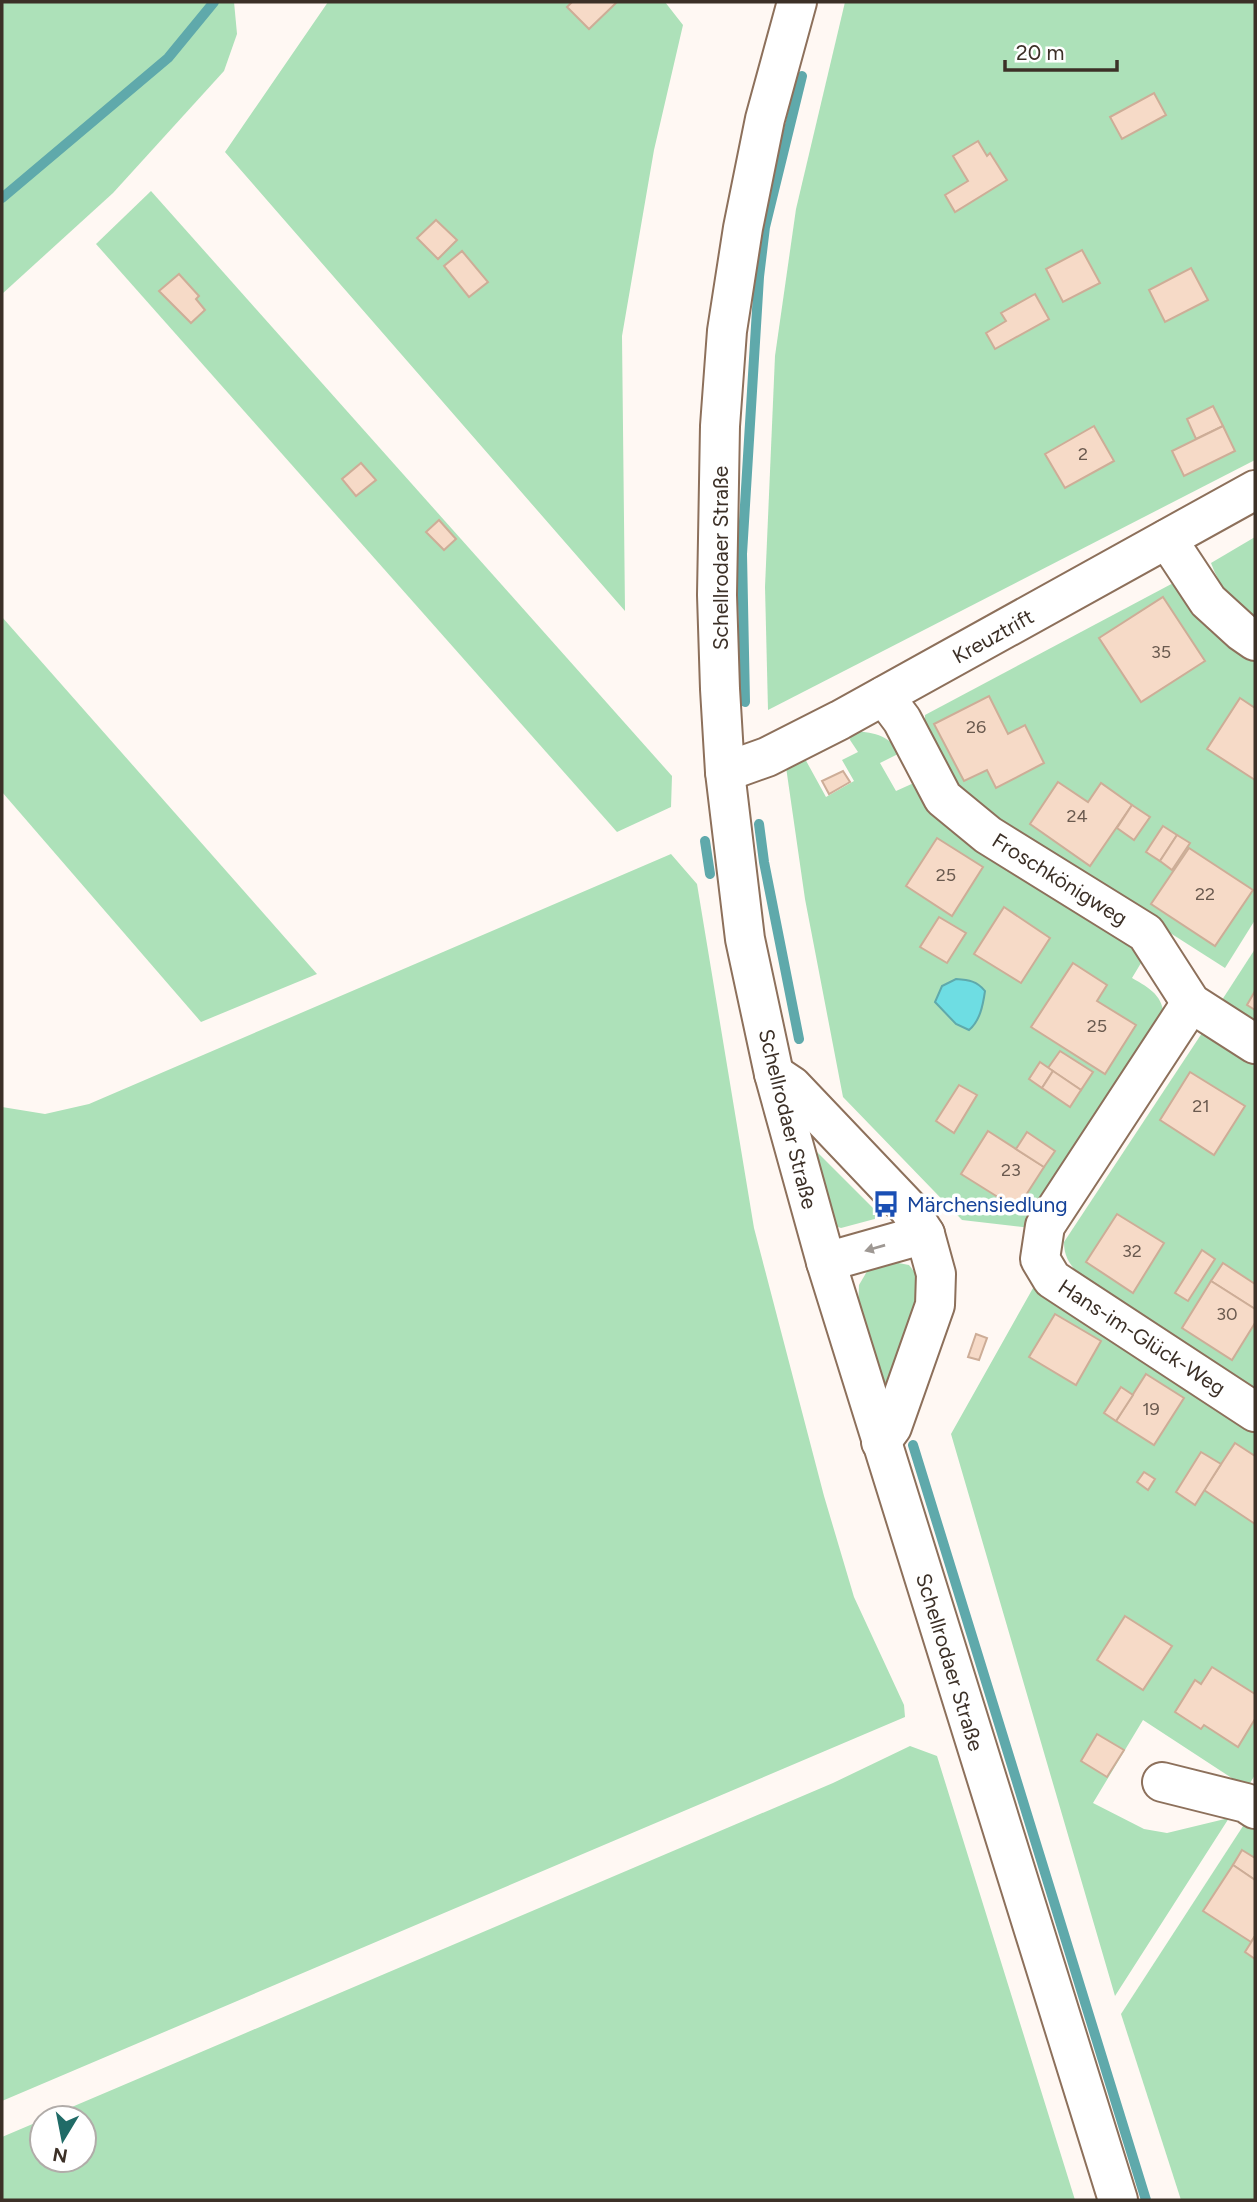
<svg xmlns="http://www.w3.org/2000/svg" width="1257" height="2202" viewBox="0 0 1257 2202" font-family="Figtree,sans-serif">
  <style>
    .green { fill: #ade1b9 }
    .water { fill: #6edde3; stroke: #5fa9ab; stroke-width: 2 }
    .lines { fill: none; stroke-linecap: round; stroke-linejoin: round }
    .stream { stroke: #5fa9ab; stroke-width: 10 }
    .building { fill: #f6dac7; stroke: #cdad97; stroke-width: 2 }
    .minor-casing { stroke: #8d705b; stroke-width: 42 }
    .minor { stroke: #fff; stroke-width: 38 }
    .oneway { fill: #9e9893 }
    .labels { text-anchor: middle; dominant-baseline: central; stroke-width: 7; stroke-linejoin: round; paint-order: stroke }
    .number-label { font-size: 18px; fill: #6a5a4f }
    .street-label { font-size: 21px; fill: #3c3027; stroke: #fff }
    .transit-label { font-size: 21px; fill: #164399; stroke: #fff; text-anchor: start }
  </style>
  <rect width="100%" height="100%" fill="#fff8f3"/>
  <g class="green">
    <polygon points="2,2 234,2 237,34 224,71 113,193 2,294"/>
    <polygon points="328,2 665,2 683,25 654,150 622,336 625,611 225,152"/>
    <polygon points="845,2 1255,2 1255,460 768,710 765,587 775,356 796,209"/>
    <polygon points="151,191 672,776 671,807 617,832 96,244"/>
    <path d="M1255 537V621C1234 605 1220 588 1211 563Z"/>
    <polygon points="1177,581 1255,658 1255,920 1225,968 998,823 960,795 925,728 925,715"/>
    <polygon points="2,617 317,974 201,1022 2,792"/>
    <path d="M851 731C872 732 888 734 900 753L880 763 896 791 916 782 1147 953 1132 978C1151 989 1164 996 1164 1020L1031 1228 962 1220 843 1097 805 899 786 767 804 757 826 797 854 781 842 760 858 752 850 740Z"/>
    <polygon points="671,854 697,884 754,1228 824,1496 854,1597 904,1705 905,1717 2,2101 2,1107 45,1114 89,1104"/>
    <polygon points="1255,949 1255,1022 1222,1000"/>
    <path d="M1206 1027 1255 1058V1389L1079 1274C1069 1264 1064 1256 1064 1242Z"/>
    <polygon points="813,1148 882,1217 841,1228 835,1226"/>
    <polygon points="888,1261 909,1265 919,1278 918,1301 889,1384 881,1385 858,1310 859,1285 869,1268"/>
    <polygon points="1037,1281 1255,1423 1255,1775 1247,1788 1143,1720 1093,1803 1144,1829 1167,1833 1229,1818 1115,1996 951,1434"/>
    <polygon points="910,1746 937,1756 1075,2200 2,2200 2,2137 42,2120 42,2160 84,2160 84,2118 46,2118 833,1783"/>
    <polygon points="1245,1823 1255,1829 1255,2200 1181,2200 1121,2014"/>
  </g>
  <path class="water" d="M956 979C969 980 977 981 985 991 983 1005 980 1021 969 1030L956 1024 935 1002 942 986Z"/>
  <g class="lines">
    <g class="stream">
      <polyline points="2,198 168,58 214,2"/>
      <polyline points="745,702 742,554 759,277 765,227 802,76"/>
      <polyline points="759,824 764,862 799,1039"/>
      <polyline points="705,841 710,874"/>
      <polyline points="913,1445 1146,2200"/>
    </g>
  </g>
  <g class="building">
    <polygon points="572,2 617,2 589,29 567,7"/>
    <polygon points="1154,93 1166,115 1122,139 1110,117"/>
    <polygon points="978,141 987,156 990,153 1007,180 955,212 945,195 968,181 953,156"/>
    <polygon points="436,220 457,240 438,259 417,238"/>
    <polygon points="1082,250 1100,283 1063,302 1046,269"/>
    <polygon points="462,251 488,282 469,297 444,266"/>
    <polygon points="1191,268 1208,300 1165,322 1149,290"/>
    <polygon points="179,274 199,296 196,299 205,310 191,323 159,291"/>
    <polygon points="1035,294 1049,319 995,349 986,333 1006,321 1001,313"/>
    <polygon points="1213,406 1223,426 1196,439 1187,419"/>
    <polygon points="1094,426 1114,461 1065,488 1045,454"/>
    <polygon points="1223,426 1235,451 1184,476 1172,451"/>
    <polygon points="361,463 376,480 356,496 342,479"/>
    <polygon points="439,520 456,539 444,550 426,532"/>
    <polygon points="1163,597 1205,661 1141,702 1099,638"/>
    <polygon points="989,696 1008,734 1025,725 1044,763 996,788 987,770 964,781 934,724"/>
    <polygon points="1240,698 1255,708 1255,780 1207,749"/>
    <polygon points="843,771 850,782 829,794 822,781"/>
    <polygon points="1058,782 1088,802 1101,783 1132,805 1090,866 1030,824"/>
    <polygon points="1132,805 1150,817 1134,840 1117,828"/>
    <polygon points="1163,826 1177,835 1160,861 1146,852"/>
    <polygon points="1177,835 1190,843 1172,870 1160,861"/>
    <polygon points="937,838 983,867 952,916 906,886"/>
    <polygon points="1189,848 1253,890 1215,946 1151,904"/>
    <polygon points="1004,907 1050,938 1021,983 974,954"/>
    <polygon points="939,917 966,933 947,963 920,947"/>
    <polygon points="1073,963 1107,985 1097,1001 1136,1025 1105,1074 1031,1027"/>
    <polygon points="1255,991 1255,1010 1247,1005"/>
    <polygon points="1060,1051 1093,1072 1081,1090 1048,1068"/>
    <polygon points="1040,1062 1053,1071 1042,1088 1029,1079"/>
    <polygon points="1053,1071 1081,1090 1070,1107 1042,1088"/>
    <polygon points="1190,1072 1245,1106 1214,1155 1160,1120"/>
    <polygon points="959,1085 977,1095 954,1133 936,1121"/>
    <polygon points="988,1131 1044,1167 1017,1209 961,1174"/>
    <polygon points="1027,1132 1055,1151 1044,1167 1016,1149"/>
    <polygon points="1117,1214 1164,1243 1133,1293 1086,1262"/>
    <polygon points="1202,1250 1215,1259 1188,1301 1175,1293"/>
    <polygon points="1223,1263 1255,1284 1255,1309 1211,1281"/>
    <polygon points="1211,1281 1255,1309 1255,1323 1232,1360 1182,1328"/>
    <polygon points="1055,1314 1101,1341 1076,1385 1029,1357"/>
    <polygon points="976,1334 987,1338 979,1360 968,1357"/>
    <polygon points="1146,1374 1184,1398 1154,1445 1116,1421"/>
    <polygon points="1121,1387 1133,1395 1116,1421 1104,1413"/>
    <polygon points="1235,1443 1255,1456 1255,1524 1204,1490"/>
    <polygon points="1201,1452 1221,1464 1195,1505 1176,1492"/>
    <polygon points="1144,1472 1155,1479 1148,1490 1137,1482"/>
    <polygon points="1125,1616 1172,1646 1143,1690 1097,1660"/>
    <polygon points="1212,1667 1255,1694 1255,1719 1238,1747 1204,1725 1201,1729 1175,1712 1195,1680 1201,1684"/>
    <polygon points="1097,1734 1124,1750 1107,1777 1081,1761"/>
    <polygon points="1242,1850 1255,1858 1255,1880 1233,1865"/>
    <polygon points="1233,1865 1255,1880 1255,1936 1251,1942 1203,1911"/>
    <polygon points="1255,1936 1255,1959 1245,1952"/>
  </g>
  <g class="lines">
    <defs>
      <g id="minor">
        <polyline points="797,2 765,119 743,228 727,331 720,426 717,595 720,689 725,772 745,939 774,1074 826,1262 1118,2200"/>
        <polyline points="1167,539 1208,601 1242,632 1255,641"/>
        <polyline points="884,696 902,720 943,798 988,835 1146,933 1191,1003 1255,1044"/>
        <polyline points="725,772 767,757 840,720 1255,490"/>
        <polyline points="1191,1003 1045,1226 1040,1259 1052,1279 1255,1412"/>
        <polyline points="774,1074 792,1086 909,1209 925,1234 936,1274 935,1305 892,1427 881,1442"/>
        <polyline points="826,1262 925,1234"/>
        <polyline points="1162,1782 1246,1803 1255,1809"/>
      </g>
    </defs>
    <use href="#minor" class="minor-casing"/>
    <use href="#minor" class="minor"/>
  </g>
  <defs><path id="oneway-solid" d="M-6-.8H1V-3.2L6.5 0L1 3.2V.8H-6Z" transform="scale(1.75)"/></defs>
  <use class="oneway" href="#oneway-solid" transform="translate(875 1248) rotate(164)"/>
  <defs>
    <symbol id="bus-bare" viewBox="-9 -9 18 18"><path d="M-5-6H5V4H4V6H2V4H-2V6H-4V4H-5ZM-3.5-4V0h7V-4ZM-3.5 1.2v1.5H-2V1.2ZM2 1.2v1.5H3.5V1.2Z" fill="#1a4fb4" stroke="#fff" stroke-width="2.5" paint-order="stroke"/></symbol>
  </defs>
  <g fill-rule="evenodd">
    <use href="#bus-bare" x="867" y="1185" width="38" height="38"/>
  </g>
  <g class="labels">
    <g class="number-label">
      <text x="1083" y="454">2</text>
      <text x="1161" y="652">35</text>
      <text x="976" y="727">26</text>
      <text x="1077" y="816">24</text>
      <text x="946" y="875">25</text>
      <text x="1205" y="894">22</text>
      <text x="1097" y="1026">25</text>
      <text x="1201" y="1106">21</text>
      <text x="1011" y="1170">23</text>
      <text x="1132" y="1251">32</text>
      <text x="1227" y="1314">30</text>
      <text x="1151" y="1409">19</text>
    </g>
    <g class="street-label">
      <text transform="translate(720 558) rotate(-90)">Schellrodaer Straße</text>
      <text transform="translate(993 636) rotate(-29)">Kreuztrift</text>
      <text transform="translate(1060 879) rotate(32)">Froschkönigweg</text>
      <text transform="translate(788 1119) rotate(76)">Schellrodaer Straße</text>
      <text transform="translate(1142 1337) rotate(33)">Hans-im-Glück-Weg</text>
      <text transform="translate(950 1662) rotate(73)">Schellrodaer Straße</text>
    </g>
    <g class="transit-label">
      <text x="907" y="1204">Märchensiedlung</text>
    </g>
  </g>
  <rect width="1257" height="2202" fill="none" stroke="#3c3027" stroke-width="7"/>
  <g transform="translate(63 2139) rotate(190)"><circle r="33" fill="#ffffff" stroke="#b1aca9" stroke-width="2"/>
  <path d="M0-5L12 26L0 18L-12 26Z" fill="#206b67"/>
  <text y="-10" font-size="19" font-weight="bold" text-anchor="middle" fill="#3c3027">N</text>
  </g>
  <path d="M1005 60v10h112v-10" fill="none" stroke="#3c3027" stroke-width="3.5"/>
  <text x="1016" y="60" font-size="21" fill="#3c3027" stroke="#ffffff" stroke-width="5" paint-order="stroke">20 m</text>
</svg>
